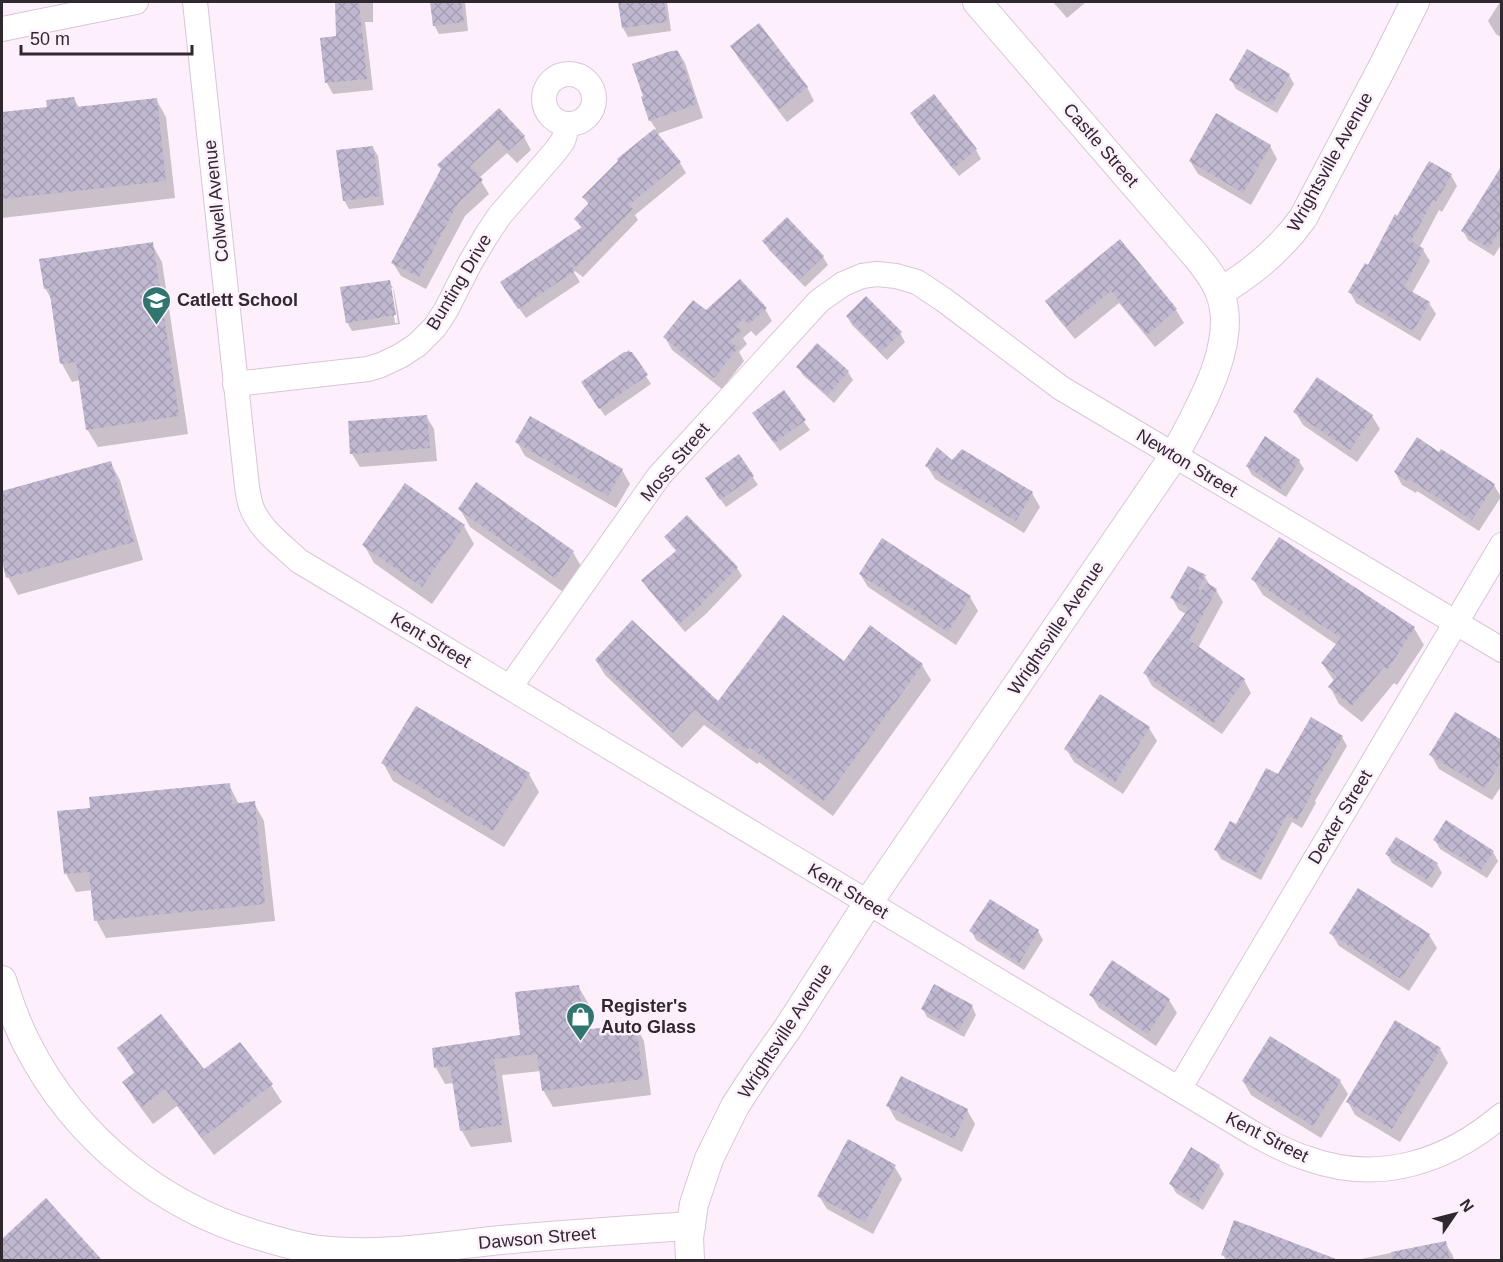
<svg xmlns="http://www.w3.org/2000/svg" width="1503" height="1262" viewBox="0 0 1503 1262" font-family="Helvetica,sans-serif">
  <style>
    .shadow { fill: #0003; fill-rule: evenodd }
    .building { fill: url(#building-cross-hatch) }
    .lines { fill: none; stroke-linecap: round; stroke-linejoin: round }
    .minor-casing { stroke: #d9c5d8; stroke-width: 26 }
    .tertiary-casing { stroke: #d9c5d8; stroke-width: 30 }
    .minor { stroke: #fff; stroke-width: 24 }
    .tertiary { stroke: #fff; stroke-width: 28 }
    .labels { text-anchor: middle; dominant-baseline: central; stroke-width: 5; stroke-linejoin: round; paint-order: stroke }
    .street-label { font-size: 18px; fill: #2f282f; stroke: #fdf0fc }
    .poi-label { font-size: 18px; font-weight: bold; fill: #2f282f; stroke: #fdf0fc; text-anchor: start }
  </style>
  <defs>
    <pattern id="building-cross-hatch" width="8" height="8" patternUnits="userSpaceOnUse" patternTransform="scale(1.5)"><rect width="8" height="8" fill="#c0b8d0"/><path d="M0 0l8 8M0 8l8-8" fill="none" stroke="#a59eb3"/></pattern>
  </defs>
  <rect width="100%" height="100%" fill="#fdf0fc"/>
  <g class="shadow">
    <polygon points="336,2 373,2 373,22 365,22 373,90 333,94 327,83 322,39 338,37"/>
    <polygon points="432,2 465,2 468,31 439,34 434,25"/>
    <polygon points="619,2 667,2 671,31 628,37 623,28"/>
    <polygon points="1053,2 1086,2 1067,18"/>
    <polygon points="1500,2 1502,2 1502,38 1496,34 1488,21"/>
    <polygon points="732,46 807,87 814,101 787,122 739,59"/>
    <polygon points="677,50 685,63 703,118 657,134 680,163 686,173 635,215 638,220 583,277 572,269 580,282 526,318 508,293 582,229 576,219 589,205 584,197 620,161 619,159 656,129 650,120 645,97 634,65"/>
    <polygon points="1289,75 1294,84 1277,113 1236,89 1231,80"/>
    <polygon points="934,96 976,150 981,159 959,176 916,122 912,113"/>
    <polygon points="74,98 79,108 156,99 166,117 175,198 2,218 2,113 48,108"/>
    <polygon points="499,110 524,137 531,150 517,163 507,153 479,178 489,194 465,216 426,289 401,276 393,263"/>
    <polygon points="1270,146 1277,159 1251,205 1198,174 1190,161"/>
    <polygon points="373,148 378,156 384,205 349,209 344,200"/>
    <polygon points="1451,175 1457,186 1442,212 1439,210 1419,248 1423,250 1430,261 1412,293 1429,303 1436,314 1420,341 1356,303 1350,292 1369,268 1398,218"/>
    <polygon points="1502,185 1502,243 1494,256 1468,240 1463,231"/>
    <polygon points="764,241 823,257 828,265 805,287 769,250"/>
    <polygon points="1119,241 1176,310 1184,323 1155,347 1119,303 1075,339 1054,314 1047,301"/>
    <polygon points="152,244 162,262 188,434 98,447 87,429 80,380 72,382 62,364 52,300 45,288"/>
    <path d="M389 281 394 290 400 324 352 331 347 322ZM390 288H393L398 323H395Z"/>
    <polygon points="765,309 772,321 756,336 751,331 743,338 747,344 739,352 744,361 722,389 672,350 665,337 706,312"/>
    <polygon points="847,316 900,333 905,342 887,360 852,325"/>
    <polygon points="817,345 848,372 853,380 834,403 803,375 798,367"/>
    <polygon points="629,350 651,384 605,416 583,383"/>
    <polygon points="783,392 810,430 780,451 759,422"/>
    <polygon points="1295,412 1372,416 1380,429 1357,462 1303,425"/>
    <polygon points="426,416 434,429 437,461 360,467 352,454 349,423"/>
    <polygon points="531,418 622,470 630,484 616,508 525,456 517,442"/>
    <polygon points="962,451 1032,493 1040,507 1024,533 935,479 927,466 952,462"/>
    <polygon points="1440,454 1494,485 1501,497 1479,531 1417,491 1416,493 1402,485 1395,472"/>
    <polygon points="739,456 758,485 726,507 712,487"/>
    <polygon points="1299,461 1304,469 1286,497 1252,475 1247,466"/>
    <polygon points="110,462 120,480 143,560 18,595 8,577 2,555 2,492"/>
    <polygon points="460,509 573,552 583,570 566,594 470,527"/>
    <polygon points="464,526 474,544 432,604 374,563 364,545"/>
    <polygon points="666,537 737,568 742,576 706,614 685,632 648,589 643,581 677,552 671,545"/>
    <polygon points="1280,539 1414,628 1424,645 1397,685 1394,683 1362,722 1339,704 1330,687 1334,681 1322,663 1337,645 1263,595 1253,579"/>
    <polygon points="883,540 970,597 978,611 956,645 868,587 860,574"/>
    <polygon points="1205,577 1211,587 1216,590 1223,602 1198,648 1244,680 1251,693 1222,734 1152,686 1145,673 1186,614 1179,610 1172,598"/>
    <polygon points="596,660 718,704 844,663 922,665 931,680 833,816 759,762 757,764 704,725 682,748 605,675"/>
    <polygon points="1100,696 1149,728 1157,741 1123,794 1074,762 1066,749"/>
    <polygon points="1312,719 1342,737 1347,746 1315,801 1316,803 1302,828 1292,822 1261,880 1221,859 1216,850 1279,776"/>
    <polygon points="1502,742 1502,785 1492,800 1439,769 1431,755"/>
    <polygon points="383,763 529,774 539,792 504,847 393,781"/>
    <polygon points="229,785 239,804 254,803 264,821 275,921 106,938 96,920 93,890 76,892 66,874 59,813 91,809"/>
    <polygon points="1435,840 1493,852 1498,861 1487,878 1440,849"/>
    <polygon points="1387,854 1437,864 1442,873 1432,888 1392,863"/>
    <polygon points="971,931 1038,931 1043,940 1024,970 976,940"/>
    <polygon points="1331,933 1429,935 1437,948 1409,991 1339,946"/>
    <polygon points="1113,962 1169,1000 1177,1013 1156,1046 1099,1008 1091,995"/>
    <polygon points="578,986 588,1003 591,1030 635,1025 644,1041 651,1095 553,1107 543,1090 541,1071 502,1075 512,1142 471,1147 462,1131 454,1083 445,1084 436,1068 522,1037"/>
    <polygon points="972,1006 976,1015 964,1037 927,1017 922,1008"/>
    <polygon points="1270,1038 1340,1081 1348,1094 1321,1138 1251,1095 1243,1081"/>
    <polygon points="119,1049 204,1071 271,1085 282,1102 214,1155 177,1106 153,1124 135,1100 124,1082 135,1074"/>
    <polygon points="1440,1049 1448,1063 1400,1142 1355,1115 1348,1102"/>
    <polygon points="888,1106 967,1110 975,1124 962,1152 896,1120"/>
    <polygon points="894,1166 902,1179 873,1234 827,1209 819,1196"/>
    <polygon points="1219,1166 1224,1174 1203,1210 1176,1193 1171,1184"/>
    <polygon points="46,1200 100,1260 2,1260 2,1241"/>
    <polygon points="1445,1242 1453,1256 1454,1260 1356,1260"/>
    <polygon points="1223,1255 1331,1258 1332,1260 1226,1260"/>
  </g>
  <g class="building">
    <polygon points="335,2 359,2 367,79 325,83 320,38 336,36"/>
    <polygon points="430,2 461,2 464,22 433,26"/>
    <polygon points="618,2 664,2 667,22 622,28"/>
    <polygon points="759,23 808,87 779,109 730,46"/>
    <polygon points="1247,49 1290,74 1272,105 1229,80"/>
    <polygon points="671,51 678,51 697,104 649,121 641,97 643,96 632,64"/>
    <polygon points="934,94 977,149 953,169 910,113"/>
    <polygon points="74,97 76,107 157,98 166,181 2,199 2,112 47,107 46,100"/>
    <polygon points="499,108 525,136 508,151 498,140 470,166 483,180 458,203 419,277 391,263 441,169 437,165"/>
    <polygon points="1216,113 1271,145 1243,193 1189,161"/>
    <polygon points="654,129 681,162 629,205 633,209 576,267 569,262 575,271 518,309 500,282 582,227 574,219 589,203 582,197 618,161 617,159"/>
    <polygon points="373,146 380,196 343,201 336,150"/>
    <polygon points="1429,161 1452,174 1436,202 1433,200 1411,241 1424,249 1404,287 1430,302 1413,331 1348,292 1365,263 1368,265 1395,214 1397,216"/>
    <polygon points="1502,165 1502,227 1489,248 1461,231"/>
    <polygon points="787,217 824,256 799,280 762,241"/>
    <polygon points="1120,239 1177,309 1147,335 1111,291 1066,327 1045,301"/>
    <polygon points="153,242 179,416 86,430 76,362 60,364 49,288 44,289 39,259"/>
    <polygon points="740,279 767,308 749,324 743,319 736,325 741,331 730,341 738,348 714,378 663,337 693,300 706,310"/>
    <polygon points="390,280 396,315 346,323 340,287"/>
    <polygon points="866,296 902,332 881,352 846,316"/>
    <polygon points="817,343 849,371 828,395 796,367"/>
    <polygon points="624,352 632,352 648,375 599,409 581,382"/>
    <polygon points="1317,377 1373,415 1350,450 1293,412"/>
    <polygon points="784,390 806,420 774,443 752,413"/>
    <polygon points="427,415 430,448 350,454 348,421"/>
    <polygon points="530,416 623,469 608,496 515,442"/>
    <polygon points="1265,436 1300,460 1281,489 1246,466"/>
    <polygon points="1417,437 1439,452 1441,449 1495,484 1472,520 1410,480 1408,482 1394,472"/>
    <polygon points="937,447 952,460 962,449 1033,492 1016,521 925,466"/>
    <polygon points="739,454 754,476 720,500 705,478"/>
    <polygon points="111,461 134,542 6,578 2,560 2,491"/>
    <polygon points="476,482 574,551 555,578 458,509"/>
    <polygon points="405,483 465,525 422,587 362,545"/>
    <polygon points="687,515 738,567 701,604 702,604 679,624 641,580 677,550 664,537"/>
    <polygon points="1279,537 1415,627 1388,669 1384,667 1352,706 1328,687 1337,676 1321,663 1341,638 1251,579"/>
    <polygon points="882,538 971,596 948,632 859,574"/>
    <polygon points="1188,566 1206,575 1198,589 1201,591 1207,583 1217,589 1189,640 1245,679 1214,723 1143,673 1189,608 1170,598"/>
    <polygon points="783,615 844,661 870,625 923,664 824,801 749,747 747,750 694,710 673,733 595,660 632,620 718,701"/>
    <polygon points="1100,694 1150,727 1115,782 1064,749"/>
    <polygon points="416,706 530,773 493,831 381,763"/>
    <polygon points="1455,712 1502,740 1502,760 1485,788 1429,755"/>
    <polygon points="1311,717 1343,736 1310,792 1312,793 1297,820 1287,815 1256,873 1214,850 1230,821 1236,824 1266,768 1278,774"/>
    <polygon points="230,783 232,804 255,801 265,904 94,921 89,872 64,874 57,811 90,808 89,797"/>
    <polygon points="1446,820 1494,851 1481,870 1433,840"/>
    <polygon points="1396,837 1438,863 1427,880 1385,854"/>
    <polygon points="1358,888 1430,934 1401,979 1329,933"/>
    <polygon points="990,899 1039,930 1019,963 969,931"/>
    <polygon points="1112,960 1170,999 1148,1034 1089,995"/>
    <polygon points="934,984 973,1005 959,1030 921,1009"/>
    <polygon points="579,985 584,1030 636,1023 643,1079 542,1091 537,1054 494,1059 503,1125 460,1131 450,1066 434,1068 432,1048 520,1035 515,992"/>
    <polygon points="161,1014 204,1069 240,1042 273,1084 202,1138 165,1089 142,1107 122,1082 135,1072 117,1048"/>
    <polygon points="1395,1020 1441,1048 1392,1129 1346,1102"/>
    <polygon points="1270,1036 1341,1080 1313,1126 1242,1081"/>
    <polygon points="901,1076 968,1109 954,1139 886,1106"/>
    <polygon points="848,1139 896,1165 865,1222 817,1196"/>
    <polygon points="1191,1147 1220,1165 1198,1202 1169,1184"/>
    <polygon points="46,1198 102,1260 2,1260 2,1239"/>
    <polygon points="1234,1220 1336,1259 1336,1260 1235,1260 1221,1255"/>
    <polygon points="1446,1241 1450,1260 1392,1260 1391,1252"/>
  </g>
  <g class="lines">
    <defs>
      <g id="minor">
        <path d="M195 2 247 487C248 493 249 500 251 506 259 529 282 545 299 561L1254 1134C1272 1144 1289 1153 1309 1159 1379 1184 1447 1162 1502 1115"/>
        <polyline points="2,29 136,2"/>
        <circle cx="569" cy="99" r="25"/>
        <polyline points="235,384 368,369 381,365 400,356 417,345 435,327 446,310 470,263 486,236 500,215 554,153 563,141 568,124"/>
        <polyline points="510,687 659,476 819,301 843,284 862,276 877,274 896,276 917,282 944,300 1061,388 1502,650"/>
        <polyline points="1179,1089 1502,545"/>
      </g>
      <g id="tertiary">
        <path d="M1220 292C1253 272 1281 249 1303 218L1383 66 1415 2"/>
        <path d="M2 980C9 1002 16 1023 27 1044 76 1140 163 1209 267 1238 284 1243 301 1248 320 1250 380 1257 441 1246 501 1240 564 1234 628 1230 691 1226"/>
        <path d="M690 1260 689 1238 694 1204 709 1159 735 1106 759 1069 788 1028 868 903 1174 456C1197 412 1241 341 1219 291 1214 278 1205 267 1196 256L977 2"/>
      </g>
    </defs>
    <use href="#minor" class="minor-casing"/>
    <use href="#tertiary" class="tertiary-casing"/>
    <use href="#minor" class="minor"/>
    <use href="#tertiary" class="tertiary"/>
  </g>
  <defs>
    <symbol id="school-pin" viewBox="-11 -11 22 30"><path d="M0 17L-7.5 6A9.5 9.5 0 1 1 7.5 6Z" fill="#2f766f" stroke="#fdf0fc"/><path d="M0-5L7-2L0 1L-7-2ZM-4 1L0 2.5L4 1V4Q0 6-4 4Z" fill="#fff"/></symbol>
    <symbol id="shop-pin" viewBox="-11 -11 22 30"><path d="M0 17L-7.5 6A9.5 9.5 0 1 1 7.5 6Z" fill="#2f766f" stroke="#fdf0fc"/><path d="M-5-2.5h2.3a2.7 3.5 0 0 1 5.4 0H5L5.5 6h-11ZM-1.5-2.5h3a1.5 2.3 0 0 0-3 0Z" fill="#fff"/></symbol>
  </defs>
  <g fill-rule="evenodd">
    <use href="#school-pin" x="140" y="284" width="33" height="45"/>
    <use href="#shop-pin" x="564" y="1000" width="33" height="45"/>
  </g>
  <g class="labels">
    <g class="street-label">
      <text transform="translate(1101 145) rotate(49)">Castle Street</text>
      <text transform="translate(1330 162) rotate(-61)">Wrightsville Avenue</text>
      <text transform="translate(216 201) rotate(-96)">Colwell Avenue</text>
      <text transform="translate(459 282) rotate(-59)">Bunting Drive</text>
      <text transform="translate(675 462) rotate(-50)">Moss Street</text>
      <text transform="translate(1187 463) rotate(31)">Newton Street</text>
      <text transform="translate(1056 628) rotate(-56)">Wrightsville Avenue</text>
      <text transform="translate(431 640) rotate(31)">Kent Street</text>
      <text transform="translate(1340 817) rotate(-59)">Dexter Street</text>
      <text transform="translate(848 891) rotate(31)">Kent Street</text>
      <text transform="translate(785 1031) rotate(-57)">Wrightsville Avenue</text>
      <text transform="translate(1267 1137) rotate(27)">Kent Street</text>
      <text transform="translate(537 1238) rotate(-5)">Dawson Street</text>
    </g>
    <g class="poi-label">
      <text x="177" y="300">Catlett School</text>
      <text x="601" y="1006">Register's<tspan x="601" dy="21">Auto Glass</tspan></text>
    </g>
  </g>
  <rect width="1503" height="1262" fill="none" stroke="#2f282f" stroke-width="6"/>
  <g transform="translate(1455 1214) rotate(55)" stroke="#fdf0fc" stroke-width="4.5" paint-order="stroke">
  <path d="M0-4.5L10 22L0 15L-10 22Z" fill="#2f282f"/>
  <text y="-9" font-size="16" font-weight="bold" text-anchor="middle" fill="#2f282f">N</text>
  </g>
  <path d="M21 45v9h171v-9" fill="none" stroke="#2f282f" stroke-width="3"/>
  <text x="30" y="45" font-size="18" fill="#2f282f" stroke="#fdf0fc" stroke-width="4.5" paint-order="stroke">50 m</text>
</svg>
